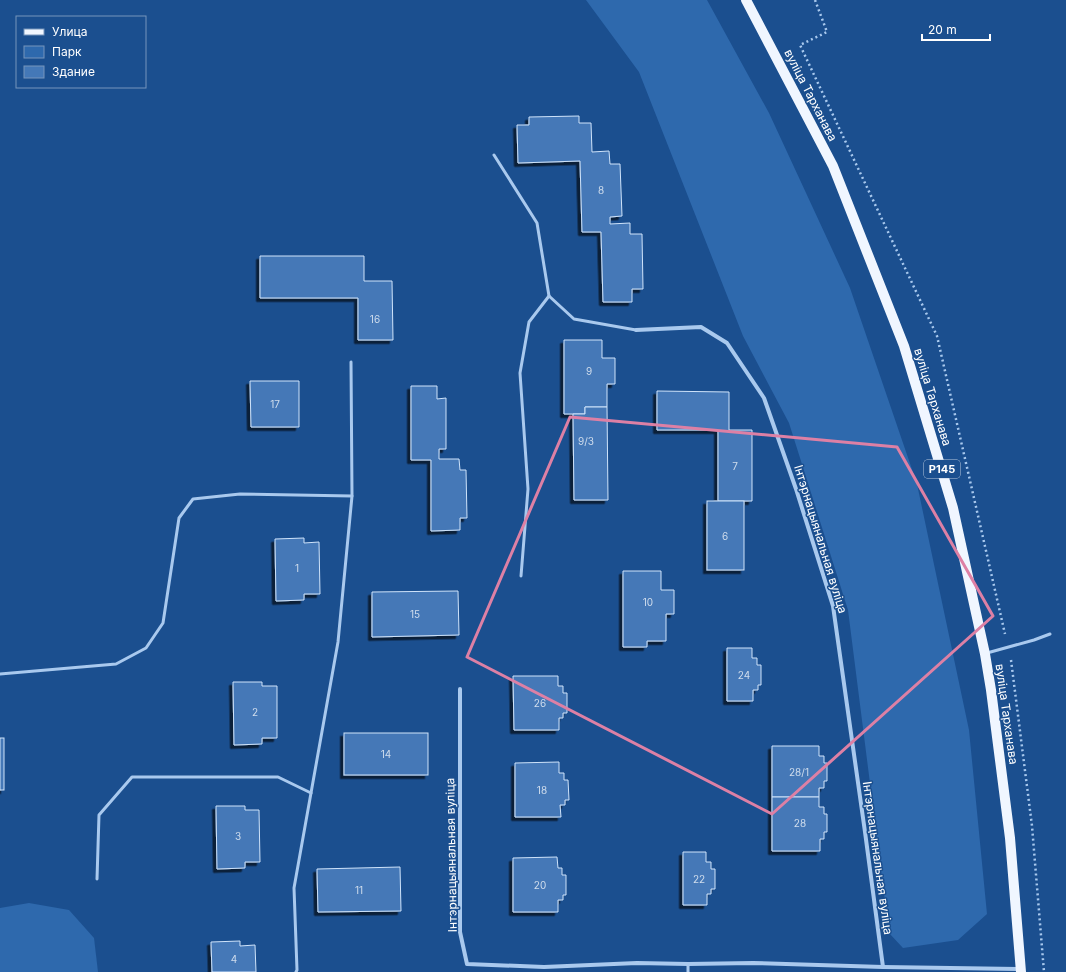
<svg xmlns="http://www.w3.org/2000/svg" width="1066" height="972" viewBox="0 0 1066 972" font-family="Inter,sans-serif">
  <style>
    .green { fill: #2e69ad }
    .building { fill: #4478b7; stroke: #cfe3fa; filter: url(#shadow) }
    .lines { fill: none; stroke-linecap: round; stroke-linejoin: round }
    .path { stroke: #a9c9ee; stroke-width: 2.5; stroke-dasharray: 2 3; stroke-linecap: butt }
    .lane { stroke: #a9c9ee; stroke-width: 3 }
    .street { stroke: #a9c9ee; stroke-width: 4 }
    .primary { stroke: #f0f6ff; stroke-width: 10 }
    .marked { fill: none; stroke: #dd80a5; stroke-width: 3; stroke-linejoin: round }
    .labels { text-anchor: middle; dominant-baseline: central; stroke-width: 3; stroke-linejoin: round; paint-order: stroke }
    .number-label { font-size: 10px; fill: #d0dded }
    .shield { fill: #1b4f8f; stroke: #bbcadd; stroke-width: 1 }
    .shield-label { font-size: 11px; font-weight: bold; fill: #fff }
    .street-label { font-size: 12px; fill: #fff; stroke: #1b4f8f }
  </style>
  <defs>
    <filter id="shadow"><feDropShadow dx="-3.5" dy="3.5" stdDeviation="0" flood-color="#0009"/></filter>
  </defs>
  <rect width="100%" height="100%" fill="#1b4f8f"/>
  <g class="green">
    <polygon points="586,0 707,0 769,113 850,288 917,484 969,730 987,914 958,940 903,948 889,933 848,610 789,423 743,336 639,72"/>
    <polygon points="29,903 69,910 94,938 98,972 0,972 0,908"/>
  </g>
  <g class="building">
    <polygon points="579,116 579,123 591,123 592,152 609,151 610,164 620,164 622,216 610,217 610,224 630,223 630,234 642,234 643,289 632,289 632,302 603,302 601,232 582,232 580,161 518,163 517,125 529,125 529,117"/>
    <polygon points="260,256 364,256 364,281 392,281 393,340 358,340 358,298 260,298"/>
    <polygon points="564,340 602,340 602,358 615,358 615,384 607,384 607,407 585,407 585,414 564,414"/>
    <polygon points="250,381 299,381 299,427 251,427"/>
    <polygon points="411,386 437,386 437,399 446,398 446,449 439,449 439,459 459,459 460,470 466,470 467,518 460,518 460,530 431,531 431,460 411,460"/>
    <polygon points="657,391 729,392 729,430 752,430 752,501 718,501 718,430 657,430"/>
    <polygon points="585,407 607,407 608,500 574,500 573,414 585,414"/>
    <rect x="707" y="501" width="37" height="69"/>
    <polygon points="304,538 304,543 319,542 320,594 304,594 304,600 276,601 275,539"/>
    <polygon points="623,571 661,571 661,590 674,590 674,614 666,614 666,641 647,641 647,647 623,647"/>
    <polygon points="458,591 459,635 372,637 372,592"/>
    <polygon points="727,648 752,648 752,658 757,658 757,665 761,665 761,685 758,685 758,690 753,690 753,701 727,701"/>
    <polygon points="513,676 558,676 558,686 563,686 563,693 567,693 567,713 563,713 563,718 559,718 559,730 514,730"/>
    <polygon points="233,682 262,682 262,686 277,686 277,738 262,738 262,744 234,745"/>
    <rect x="344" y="733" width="84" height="42"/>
    <rect x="0" y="738" width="4" height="52"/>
    <polygon points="772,746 819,746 819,756 824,756 824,763 827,763 827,781 824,781 824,788 819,788 819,797 772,797"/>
    <polygon points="559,762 559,773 564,773 564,780 568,780 569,800 565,800 565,805 560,805 561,817 515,817 515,763"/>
    <polygon points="772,797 819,797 819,807 824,807 824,814 827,814 827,832 824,832 824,839 820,839 820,851 772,851"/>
    <polygon points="216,806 245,806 245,810 259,810 260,862 245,862 245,868 217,869"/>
    <polygon points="683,852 706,852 706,862 711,862 711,869 715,869 715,889 711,889 711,894 707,894 707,905 683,905"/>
    <polygon points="557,857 558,868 562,868 562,875 566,875 566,895 563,895 563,900 558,900 558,912 513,912 513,858"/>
    <polygon points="400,867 401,911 318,912 317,869"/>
    <polygon points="240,941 240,946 255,945 256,972 212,972 211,942"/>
  </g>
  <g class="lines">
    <g class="path">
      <polyline points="815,0 827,32 800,45 937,336 1005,634"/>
      <polyline points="1011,660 1032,826 1044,972"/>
    </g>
    <g class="lane">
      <polyline points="494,155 537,223 549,296 574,319 636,330"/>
      <polyline points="521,576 528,489 520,373 529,322 549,296"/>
      <polyline points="987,653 1034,640 1050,634"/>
      <polyline points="0,674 116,664 146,648 163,623 179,518 193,499 240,494 352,496"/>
      <polyline points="97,879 99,815 132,777 278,777 311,793"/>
      <polyline points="296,972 297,970 294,888 338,642 352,496 351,362"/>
      <polyline points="688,972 688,964"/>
    </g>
    <g class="street">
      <polyline points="636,330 701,327 727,343 764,398 796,489 833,606 865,832 883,967"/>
      <polyline points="460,689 460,932 467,964 544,967 637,963 688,964 753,963 883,967 1021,969"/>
    </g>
    <polyline class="primary" points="746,0 833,166 904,346 953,508 985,654 991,690 1010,838 1021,972"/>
  </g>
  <path class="marked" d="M570 417 897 447 993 616 772 814 467 657Z"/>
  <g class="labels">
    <g class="number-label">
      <text x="601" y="190">8</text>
      <text x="375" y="319">16</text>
      <text x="589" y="371">9</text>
      <text x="275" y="404">17</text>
      <text x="586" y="441">9/3</text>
      <text x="735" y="466">7</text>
      <text x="725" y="536">6</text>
      <text x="297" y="568">1</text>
      <text x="648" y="602">10</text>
      <text x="415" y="614">15</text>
      <text x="744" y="675">24</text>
      <text x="540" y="703">26</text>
      <text x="255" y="712">2</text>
      <text x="386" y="754">14</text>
      <text x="799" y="772">28/1</text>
      <text x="542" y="790">18</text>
      <text x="800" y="823">28</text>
      <text x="238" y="836">3</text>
      <text x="699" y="879">22</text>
      <text x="540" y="885">20</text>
      <text x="359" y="890">11</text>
      <text x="234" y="959">4</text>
    </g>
    <rect class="shield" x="924" y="460" width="36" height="18" rx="3"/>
    <g class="shield-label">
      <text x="942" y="469">Р145</text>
    </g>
    <g class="street-label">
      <text transform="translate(811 95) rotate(63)">вуліца Тарханава</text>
      <text transform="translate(933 397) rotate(73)">вуліца Тарханава</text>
      <text transform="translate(821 539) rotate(73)">Інтэрнацыянальная вуліца</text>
      <text transform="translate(1007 714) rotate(82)">вуліца Тарханава</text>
      <text transform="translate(451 855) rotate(-91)">Інтэрнацыянальная вуліца</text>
      <text transform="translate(878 858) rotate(82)">Інтэрнацыянальная вуліца</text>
    </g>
  </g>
  <rect x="16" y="16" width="130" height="72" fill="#1b4f8f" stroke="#7695bc"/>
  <rect x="24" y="29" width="20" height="6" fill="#f0f6ff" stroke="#7695bc"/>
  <text x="52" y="36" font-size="12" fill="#ffffff">Улица</text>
  <rect x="24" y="46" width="20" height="12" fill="#2e69ad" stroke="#7695bc"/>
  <text x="52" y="56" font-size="12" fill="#ffffff">Парк</text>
  <rect x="24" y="66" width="20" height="12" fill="#4478b7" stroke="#7695bc"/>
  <text x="52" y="76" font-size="12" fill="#ffffff">Здание</text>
  <path d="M922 34v6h68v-6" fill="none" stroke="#ffffff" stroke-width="2"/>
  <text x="928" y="34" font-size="12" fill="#ffffff" stroke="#1b4f8f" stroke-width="3" paint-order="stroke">20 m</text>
</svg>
